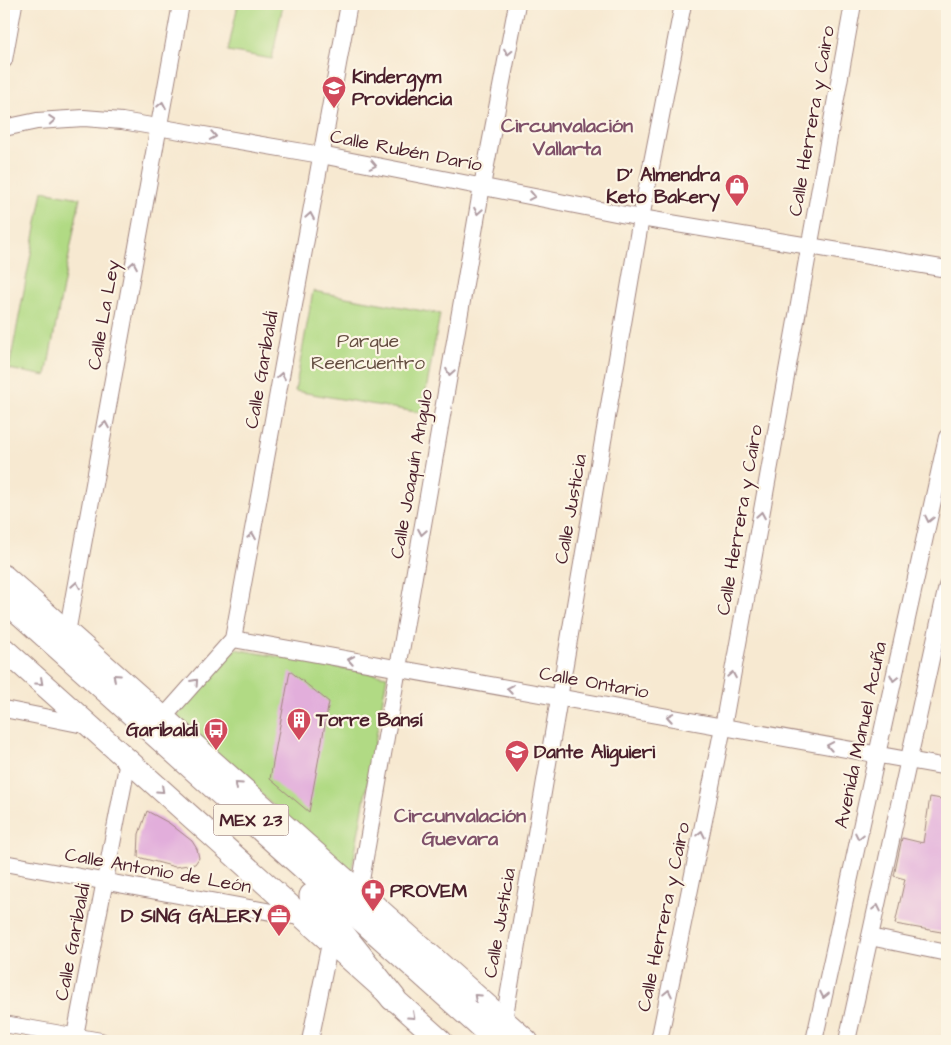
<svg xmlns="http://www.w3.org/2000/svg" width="951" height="1045" viewBox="0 0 951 1045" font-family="'Architects Daughter',sans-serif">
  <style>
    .green { fill: #b1da84; stroke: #7e7c58 }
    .building { fill: #e2aedb }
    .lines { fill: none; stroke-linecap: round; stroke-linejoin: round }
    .street-casing { stroke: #a0847e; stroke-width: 18 }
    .secondary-casing { stroke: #a0847e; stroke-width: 24 }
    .primary-casing { stroke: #a0847e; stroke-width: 27 }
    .street { stroke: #fff; stroke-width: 16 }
    .secondary { stroke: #fff; stroke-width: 22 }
    .primary { stroke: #fff; stroke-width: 25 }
    .oneway { stroke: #ae9aa0 }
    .labels { text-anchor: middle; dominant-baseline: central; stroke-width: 4.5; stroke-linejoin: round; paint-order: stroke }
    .shield { fill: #fcf5e5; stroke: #7f5f63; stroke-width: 1 }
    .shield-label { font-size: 18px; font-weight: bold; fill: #4a1f2b }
    .poi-label { font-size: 19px; font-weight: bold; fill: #4a1f2b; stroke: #fcf5e5; text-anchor: start }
    .street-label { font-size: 19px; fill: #4a1f2b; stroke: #fcf5e5 }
    .park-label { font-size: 19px; fill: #644e41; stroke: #fcf5e5 }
    .neighbourhood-label { font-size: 20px; font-weight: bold; fill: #7f5169; stroke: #fcf5e5 }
  </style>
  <rect width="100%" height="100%" fill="#fcf5e5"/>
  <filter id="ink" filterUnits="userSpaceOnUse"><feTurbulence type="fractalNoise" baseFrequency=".02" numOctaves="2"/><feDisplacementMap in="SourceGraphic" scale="10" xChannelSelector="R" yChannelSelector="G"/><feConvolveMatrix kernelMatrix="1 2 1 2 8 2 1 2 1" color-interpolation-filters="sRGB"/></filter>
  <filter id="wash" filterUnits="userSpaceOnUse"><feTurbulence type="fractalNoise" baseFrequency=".0096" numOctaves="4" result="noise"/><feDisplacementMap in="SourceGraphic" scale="20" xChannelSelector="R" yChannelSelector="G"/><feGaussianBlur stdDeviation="1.12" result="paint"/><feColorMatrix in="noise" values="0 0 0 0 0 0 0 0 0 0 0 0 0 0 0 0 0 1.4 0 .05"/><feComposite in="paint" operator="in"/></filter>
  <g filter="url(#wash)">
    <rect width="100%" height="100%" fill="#f7e9d1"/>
    <g class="green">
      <polygon points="238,4 283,4 272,59 228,51"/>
      <polygon points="43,191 80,198 46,376 9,369"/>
      <polygon points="313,291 440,314 422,413 295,391"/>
      <polygon points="235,649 387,676 351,874 175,718"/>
    </g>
    <g id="blocks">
      <g class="building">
        <polygon points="290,671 329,702 309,812 270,779"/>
        <polygon points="930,797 947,800 947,933 895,924 905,879 894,876 902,838 923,843"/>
        <polygon points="147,811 169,823 192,841 197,849 199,858 195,864 175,867 138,857 139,834"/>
      </g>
    </g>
  </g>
  <g filter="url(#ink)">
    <use href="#blocks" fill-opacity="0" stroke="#a0847e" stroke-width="1"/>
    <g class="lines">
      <defs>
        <g id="street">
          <polyline points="4,60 14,4"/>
          <polyline points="4,128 37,121 84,118 122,121 321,155 641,218 947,269"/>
          <polyline points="67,633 181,4"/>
          <polyline points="233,639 947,767"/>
          <polyline points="4,709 89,726"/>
          <polyline points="163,718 233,639 349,4"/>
          <polyline points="4,863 304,918"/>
          <polyline points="359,892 482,186 517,4"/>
          <polyline points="870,937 947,953"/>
          <polyline points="504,1021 641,218 683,4"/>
          <polyline points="4,1024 101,1041"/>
          <polyline points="74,1041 128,761"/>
          <polyline points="310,1041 330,943"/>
          <polyline points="659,1041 723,727 853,4"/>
          <polyline points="814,1041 947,437"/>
          <polyline points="847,1041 947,586"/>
        </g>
        <g id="secondary">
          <polyline points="4,576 527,1041"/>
          <polyline points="4,649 441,1041"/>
        </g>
        <g id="primary">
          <polyline points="4,598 498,1041"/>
          <polyline points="312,896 393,998"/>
        </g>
      </defs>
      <use href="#street" class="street-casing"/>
      <use href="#secondary" class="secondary-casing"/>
      <use href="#primary" class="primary-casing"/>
      <use href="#street" class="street"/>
      <use href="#secondary" class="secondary"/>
      <use href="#primary" class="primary"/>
    </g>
    <defs><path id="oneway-chevron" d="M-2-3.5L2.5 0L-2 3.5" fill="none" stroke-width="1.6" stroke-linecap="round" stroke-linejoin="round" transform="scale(1.25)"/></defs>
    <g class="oneway">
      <use href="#oneway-chevron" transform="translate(508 52) rotate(101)"/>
      <use href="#oneway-chevron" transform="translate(162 105) rotate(-79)"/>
      <use href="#oneway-chevron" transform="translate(52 120) rotate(-4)"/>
      <use href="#oneway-chevron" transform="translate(213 136) rotate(10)"/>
      <use href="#oneway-chevron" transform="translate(373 165) rotate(11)"/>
      <use href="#oneway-chevron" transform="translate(532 196) rotate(11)"/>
      <use href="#oneway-chevron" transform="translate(478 211) rotate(100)"/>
      <use href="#oneway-chevron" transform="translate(310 216) rotate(-80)"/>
      <use href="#oneway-chevron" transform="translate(133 265) rotate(-80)"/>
      <use href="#oneway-chevron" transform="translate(450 372) rotate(100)"/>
      <use href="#oneway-chevron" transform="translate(281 376) rotate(-80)"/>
      <use href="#oneway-chevron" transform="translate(105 425) rotate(-80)"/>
      <use href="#oneway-chevron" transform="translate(761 515) rotate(-80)"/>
      <use href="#oneway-chevron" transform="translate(929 519) rotate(102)"/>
      <use href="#oneway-chevron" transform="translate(422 532) rotate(100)"/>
      <use href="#oneway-chevron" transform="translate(252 536) rotate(-80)"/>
      <use href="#oneway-chevron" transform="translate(76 585) rotate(-80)"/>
      <use href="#oneway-chevron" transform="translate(351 660) rotate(-170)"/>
      <use href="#oneway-chevron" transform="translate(732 675) rotate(-80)"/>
      <use href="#oneway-chevron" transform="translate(116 677) rotate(-138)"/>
      <use href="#oneway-chevron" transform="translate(894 678) rotate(102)"/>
      <use href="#oneway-chevron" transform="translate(40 682) rotate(42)"/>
      <use href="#oneway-chevron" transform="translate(195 682) rotate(-48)"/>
      <use href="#oneway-chevron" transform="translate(510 689) rotate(-170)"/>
      <use href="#oneway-chevron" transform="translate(670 717) rotate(-170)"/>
      <use href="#oneway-chevron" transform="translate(830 746) rotate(-170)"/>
      <use href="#oneway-chevron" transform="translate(238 785) rotate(-138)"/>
      <use href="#oneway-chevron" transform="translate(161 790) rotate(42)"/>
      <use href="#oneway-chevron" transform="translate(701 834) rotate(-78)"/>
      <use href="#oneway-chevron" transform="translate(859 836) rotate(102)"/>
      <use href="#oneway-chevron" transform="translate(877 908) rotate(-78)"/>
      <use href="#oneway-chevron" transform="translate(668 993) rotate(-78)"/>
      <use href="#oneway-chevron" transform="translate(824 995) rotate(102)"/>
      <use href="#oneway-chevron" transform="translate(477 997) rotate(-138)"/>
      <use href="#oneway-chevron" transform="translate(412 1016) rotate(42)"/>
    </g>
  </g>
  <defs>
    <symbol id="school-pin" viewBox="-11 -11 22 30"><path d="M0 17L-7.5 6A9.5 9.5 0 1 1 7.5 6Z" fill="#d1495b" stroke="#fcf5e5"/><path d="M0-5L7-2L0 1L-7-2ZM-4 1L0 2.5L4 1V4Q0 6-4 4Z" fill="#fff"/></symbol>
    <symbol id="shop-pin" viewBox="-11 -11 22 30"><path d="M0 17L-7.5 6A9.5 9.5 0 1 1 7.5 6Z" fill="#d1495b" stroke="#fcf5e5"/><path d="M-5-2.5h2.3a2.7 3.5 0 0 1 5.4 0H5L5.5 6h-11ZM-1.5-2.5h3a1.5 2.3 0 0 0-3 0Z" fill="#fff"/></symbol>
    <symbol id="building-pin" viewBox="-11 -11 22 30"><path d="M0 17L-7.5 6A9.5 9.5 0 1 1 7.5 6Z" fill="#d1495b" stroke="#fcf5e5"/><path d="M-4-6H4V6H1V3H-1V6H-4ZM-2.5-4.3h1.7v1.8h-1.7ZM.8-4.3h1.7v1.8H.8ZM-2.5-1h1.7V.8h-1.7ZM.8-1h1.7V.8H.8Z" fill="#fff"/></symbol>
    <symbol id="bus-pin" viewBox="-11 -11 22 30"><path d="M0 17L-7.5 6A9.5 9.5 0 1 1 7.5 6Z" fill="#d1495b" stroke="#fcf5e5"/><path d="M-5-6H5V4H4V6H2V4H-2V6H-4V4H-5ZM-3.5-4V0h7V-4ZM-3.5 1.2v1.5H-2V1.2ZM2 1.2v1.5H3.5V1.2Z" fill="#fff"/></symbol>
    <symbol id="pharmacy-pin" viewBox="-11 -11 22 30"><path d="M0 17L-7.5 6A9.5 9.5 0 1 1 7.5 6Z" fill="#d1495b" stroke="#fcf5e5"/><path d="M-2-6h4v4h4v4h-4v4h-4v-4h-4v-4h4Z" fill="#fff"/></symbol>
    <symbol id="office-pin" viewBox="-11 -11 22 30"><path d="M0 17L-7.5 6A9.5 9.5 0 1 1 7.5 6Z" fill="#d1495b" stroke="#fcf5e5"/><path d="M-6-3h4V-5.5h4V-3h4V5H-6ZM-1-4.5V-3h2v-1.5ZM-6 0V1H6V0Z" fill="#fff"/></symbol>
  </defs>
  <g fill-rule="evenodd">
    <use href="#school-pin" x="320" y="74" width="28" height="38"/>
    <use href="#shop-pin" x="723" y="172" width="28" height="38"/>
    <use href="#building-pin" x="285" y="706" width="28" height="38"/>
    <use href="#bus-pin" x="202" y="716" width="28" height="38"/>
    <use href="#school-pin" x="503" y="738" width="28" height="38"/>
    <use href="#pharmacy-pin" x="359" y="877" width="28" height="38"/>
    <use href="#office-pin" x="265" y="902" width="28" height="38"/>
  </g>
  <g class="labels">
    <rect class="shield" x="213.5" y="804.5" width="75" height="31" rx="4"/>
    <g class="shield-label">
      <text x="251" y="820">MEX 23</text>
    </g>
    <g class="poi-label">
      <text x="352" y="77">Kindergym<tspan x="352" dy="22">Providencia</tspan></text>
      <text x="720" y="175" text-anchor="end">D' Almendra<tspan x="720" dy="22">Keto Bakery</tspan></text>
      <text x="316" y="720">Torre Bansí</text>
      <text x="198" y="730" text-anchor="end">Garibaldi</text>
      <text x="534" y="752">Dante Aliguieri</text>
      <text x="390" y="891">PROVEM</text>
      <text x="262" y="916" text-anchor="end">D SING GALERY</text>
    </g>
    <g class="street-label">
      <text transform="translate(812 121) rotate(-80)">Calle Herrera y Cairo</text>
      <text transform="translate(406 151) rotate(11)">Calle Rubén Darío</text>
      <text transform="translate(104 315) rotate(-80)">Calle La Ley</text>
      <text transform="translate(262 370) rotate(-80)">Calle Garibaldi</text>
      <text transform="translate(412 474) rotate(-80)">Calle Joaquín Angulo</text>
      <text transform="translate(571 509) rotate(-80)">Calle Justicia</text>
      <text transform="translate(740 520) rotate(-80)">Calle Herrera y Cairo</text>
      <text transform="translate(594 683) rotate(10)">Calle Ontario</text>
      <text transform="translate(861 735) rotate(-78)">Avenida Manuel Acuña</text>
      <text transform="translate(158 871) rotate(10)">Calle Antonio de León</text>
      <text transform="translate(664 917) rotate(-78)">Calle Herrera y Cairo</text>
      <text transform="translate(500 923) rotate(-80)">Calle Justicia</text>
      <text transform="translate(73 942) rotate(-79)">Calle Garibaldi</text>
    </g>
    <g class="park-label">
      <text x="368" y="341">Parque<tspan x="368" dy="22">Reencuentro</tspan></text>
    </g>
    <g class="neighbourhood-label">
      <text x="567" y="126">Circunvalación<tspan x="567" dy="23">Vallarta</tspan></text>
      <text x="460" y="816">Circunvalación<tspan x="460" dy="23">Guevara</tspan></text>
    </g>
  </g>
  <rect width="951" height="1045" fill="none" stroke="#fcf5e5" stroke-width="20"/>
</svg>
